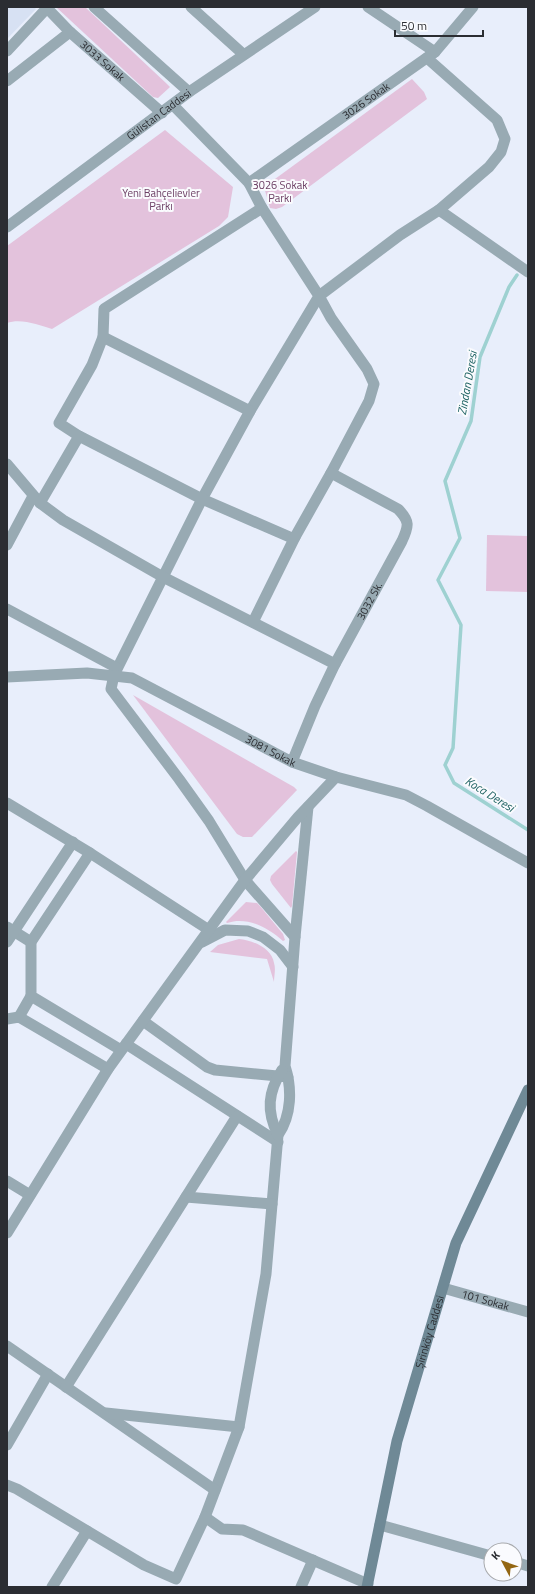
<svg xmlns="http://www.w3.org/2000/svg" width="535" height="1594" viewBox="0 0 535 1594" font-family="'Titillium Web',sans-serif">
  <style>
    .built { fill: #d7e1f3 }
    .green { fill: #e3c2dc }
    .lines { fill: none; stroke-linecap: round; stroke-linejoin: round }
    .stream { stroke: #9ed1d1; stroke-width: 3.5 }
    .minor { stroke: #98aab3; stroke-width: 11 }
    .tertiary { stroke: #98aab3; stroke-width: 11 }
    .secondary { stroke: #6f8996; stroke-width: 11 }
    .labels { text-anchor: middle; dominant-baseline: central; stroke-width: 4; stroke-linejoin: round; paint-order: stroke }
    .street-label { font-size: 11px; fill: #2b2d32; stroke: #fafbfe }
    .park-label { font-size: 11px; fill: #6d4065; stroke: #fafbfe }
    .water-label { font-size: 12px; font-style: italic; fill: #1c6161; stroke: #fafbfe }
  </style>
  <rect width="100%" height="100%" fill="#e8eefb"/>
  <polygon class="built" points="7,7 34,7 36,9 7,39"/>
  <g class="green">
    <polygon points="56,7 85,7 167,84 170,87 158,98 153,97"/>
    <polygon points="412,79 424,92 427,99 282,207 276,209 270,208 264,187"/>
    <path d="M165 130 233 187 228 217 219 226 52 329C39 325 21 318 7 323V246Z"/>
    <polygon points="487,535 528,536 528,592 486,591"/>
    <polygon points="133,695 294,787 297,790 252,837 243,837 237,834"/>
    <polygon points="296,851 297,852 292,906 291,908 272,884 270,880 271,876"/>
    <path d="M246 902 257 903 260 906 283 934 285 940 283 941C268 928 248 916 227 923L226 922Z"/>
    <path d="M239 939C252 940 272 948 274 963 276 969 274 976 274 982L267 959 210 952 218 945Z"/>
  </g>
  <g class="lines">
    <polyline class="stream" points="517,275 509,287 480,357 471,421 445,481 460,538 438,580 461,625 453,748 445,765 454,783 528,830"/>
    <g class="minor">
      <path id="s1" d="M46 7 70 32 162 113"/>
      <polyline points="94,7 189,92"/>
      <polyline points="191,7 243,54"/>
      <polyline points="368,7 435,52"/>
      <polyline points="7,51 47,8"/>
      <polyline points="7,81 70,32"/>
      <path d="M173 105 249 183 262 208 319 296 250 411 202 499 114 675 111 689 179 779 209 821 245 880 295 937 285 1066C292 1088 292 1115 278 1135L266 1274 239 1427 205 1517"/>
      <path id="s2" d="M249 183 435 52 473 7"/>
      <polyline points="439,210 528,272"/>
      <polyline points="103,337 250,411"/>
      <polyline points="79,436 202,499 292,538 295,537"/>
      <polyline points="7,464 40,503 63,520 163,577 335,664"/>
      <polyline points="40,503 79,436 59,423 92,365 103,337 104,309 262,208"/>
      <polyline points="7,545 33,496"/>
      <polyline points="7,609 117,668"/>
      <polyline points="253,622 295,537 331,473 369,401 374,384 367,369 331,318 319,296 400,235 439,210 489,167 501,152 505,139 497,120 427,58"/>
      <path id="s3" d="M292 762 315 706 335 664 402 541C409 526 410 521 398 509L331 473"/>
      <polyline points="7,803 90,853"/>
      <polyline points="7,927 31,942"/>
      <polyline points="295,937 308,807"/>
      <polyline points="7,942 73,842"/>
      <polyline points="202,942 225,930 248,931 263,937 280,950 293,967"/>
      <polyline points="19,1017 31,996"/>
      <polyline points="7,1019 19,1017 108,1069"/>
      <polyline points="143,1021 207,1067 215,1070 288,1077"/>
      <polyline points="126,1044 278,1142"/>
      <polyline points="121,1050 31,996 31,942 90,853 209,930"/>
      <path d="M278 1135C266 1111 268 1092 282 1070"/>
      <polyline points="7,1181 30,1195"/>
      <polyline points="186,1197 272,1204"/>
      <polyline points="7,1233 108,1069 126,1044 245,880 298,817 336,777"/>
      <path id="s4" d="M443 1288 528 1312"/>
      <polyline points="7,1346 215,1490"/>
      <polyline points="66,1387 237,1116"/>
      <polyline points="106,1413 239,1427"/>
      <polyline points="7,1445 48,1374"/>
      <polyline points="7,1485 17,1489 144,1565 176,1579 205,1517 222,1529 243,1530 368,1584"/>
      <polyline points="380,1525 491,1556"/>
      <polyline points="515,1562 528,1566"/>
      <polyline points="52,1587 87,1531"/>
      <polyline points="301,1587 313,1560"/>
    </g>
    <g class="tertiary">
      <path id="s5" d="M7 227 189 92 315 7"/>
      <path id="s6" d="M7 677 87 673 132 678 292 762 336 777 406 795 427 806 528 863"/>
    </g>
    <path class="secondary" id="s7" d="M367 1587 397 1441 456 1243 528 1090"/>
  </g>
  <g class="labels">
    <g class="street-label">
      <text stroke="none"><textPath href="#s1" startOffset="78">3033 Sokak</textPath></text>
      <text stroke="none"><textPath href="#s2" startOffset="143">3026 Sokak</textPath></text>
      <text stroke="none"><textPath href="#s5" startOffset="189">Gülistan Caddesi</textPath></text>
      <text stroke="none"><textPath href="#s3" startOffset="179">3032 Sk.</textPath></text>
      <text stroke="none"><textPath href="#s6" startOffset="282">3081 Sokak</textPath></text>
      <text stroke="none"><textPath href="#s4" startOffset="44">101 Sokak</textPath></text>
      <text stroke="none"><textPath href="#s7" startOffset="263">Şirinköy Caddesi</textPath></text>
    </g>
    <g class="park-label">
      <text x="280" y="185">3026 Sokak<tspan x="280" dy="13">Parkı</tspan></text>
      <text x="161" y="193">Yeni Bahçelievler<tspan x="161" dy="13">Parkı</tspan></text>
    </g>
    <g class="water-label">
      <text transform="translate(467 383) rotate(-80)">Zindan Deresi</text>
      <text transform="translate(490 794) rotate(32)">Koca Deresi</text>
    </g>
  </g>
  <rect width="535" height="1594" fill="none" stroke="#2b2d32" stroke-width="16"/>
  <g transform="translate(503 1562) rotate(311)"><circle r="19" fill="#fafbfe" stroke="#a7a9ac"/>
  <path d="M0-3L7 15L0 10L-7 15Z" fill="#946713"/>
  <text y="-6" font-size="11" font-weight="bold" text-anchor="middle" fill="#2b2d32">K</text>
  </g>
  <path d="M395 30v6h88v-6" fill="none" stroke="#2b2d32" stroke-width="2"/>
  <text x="401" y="30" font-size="12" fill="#2b2d32" stroke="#fafbfe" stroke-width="3" paint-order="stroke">50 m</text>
</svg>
